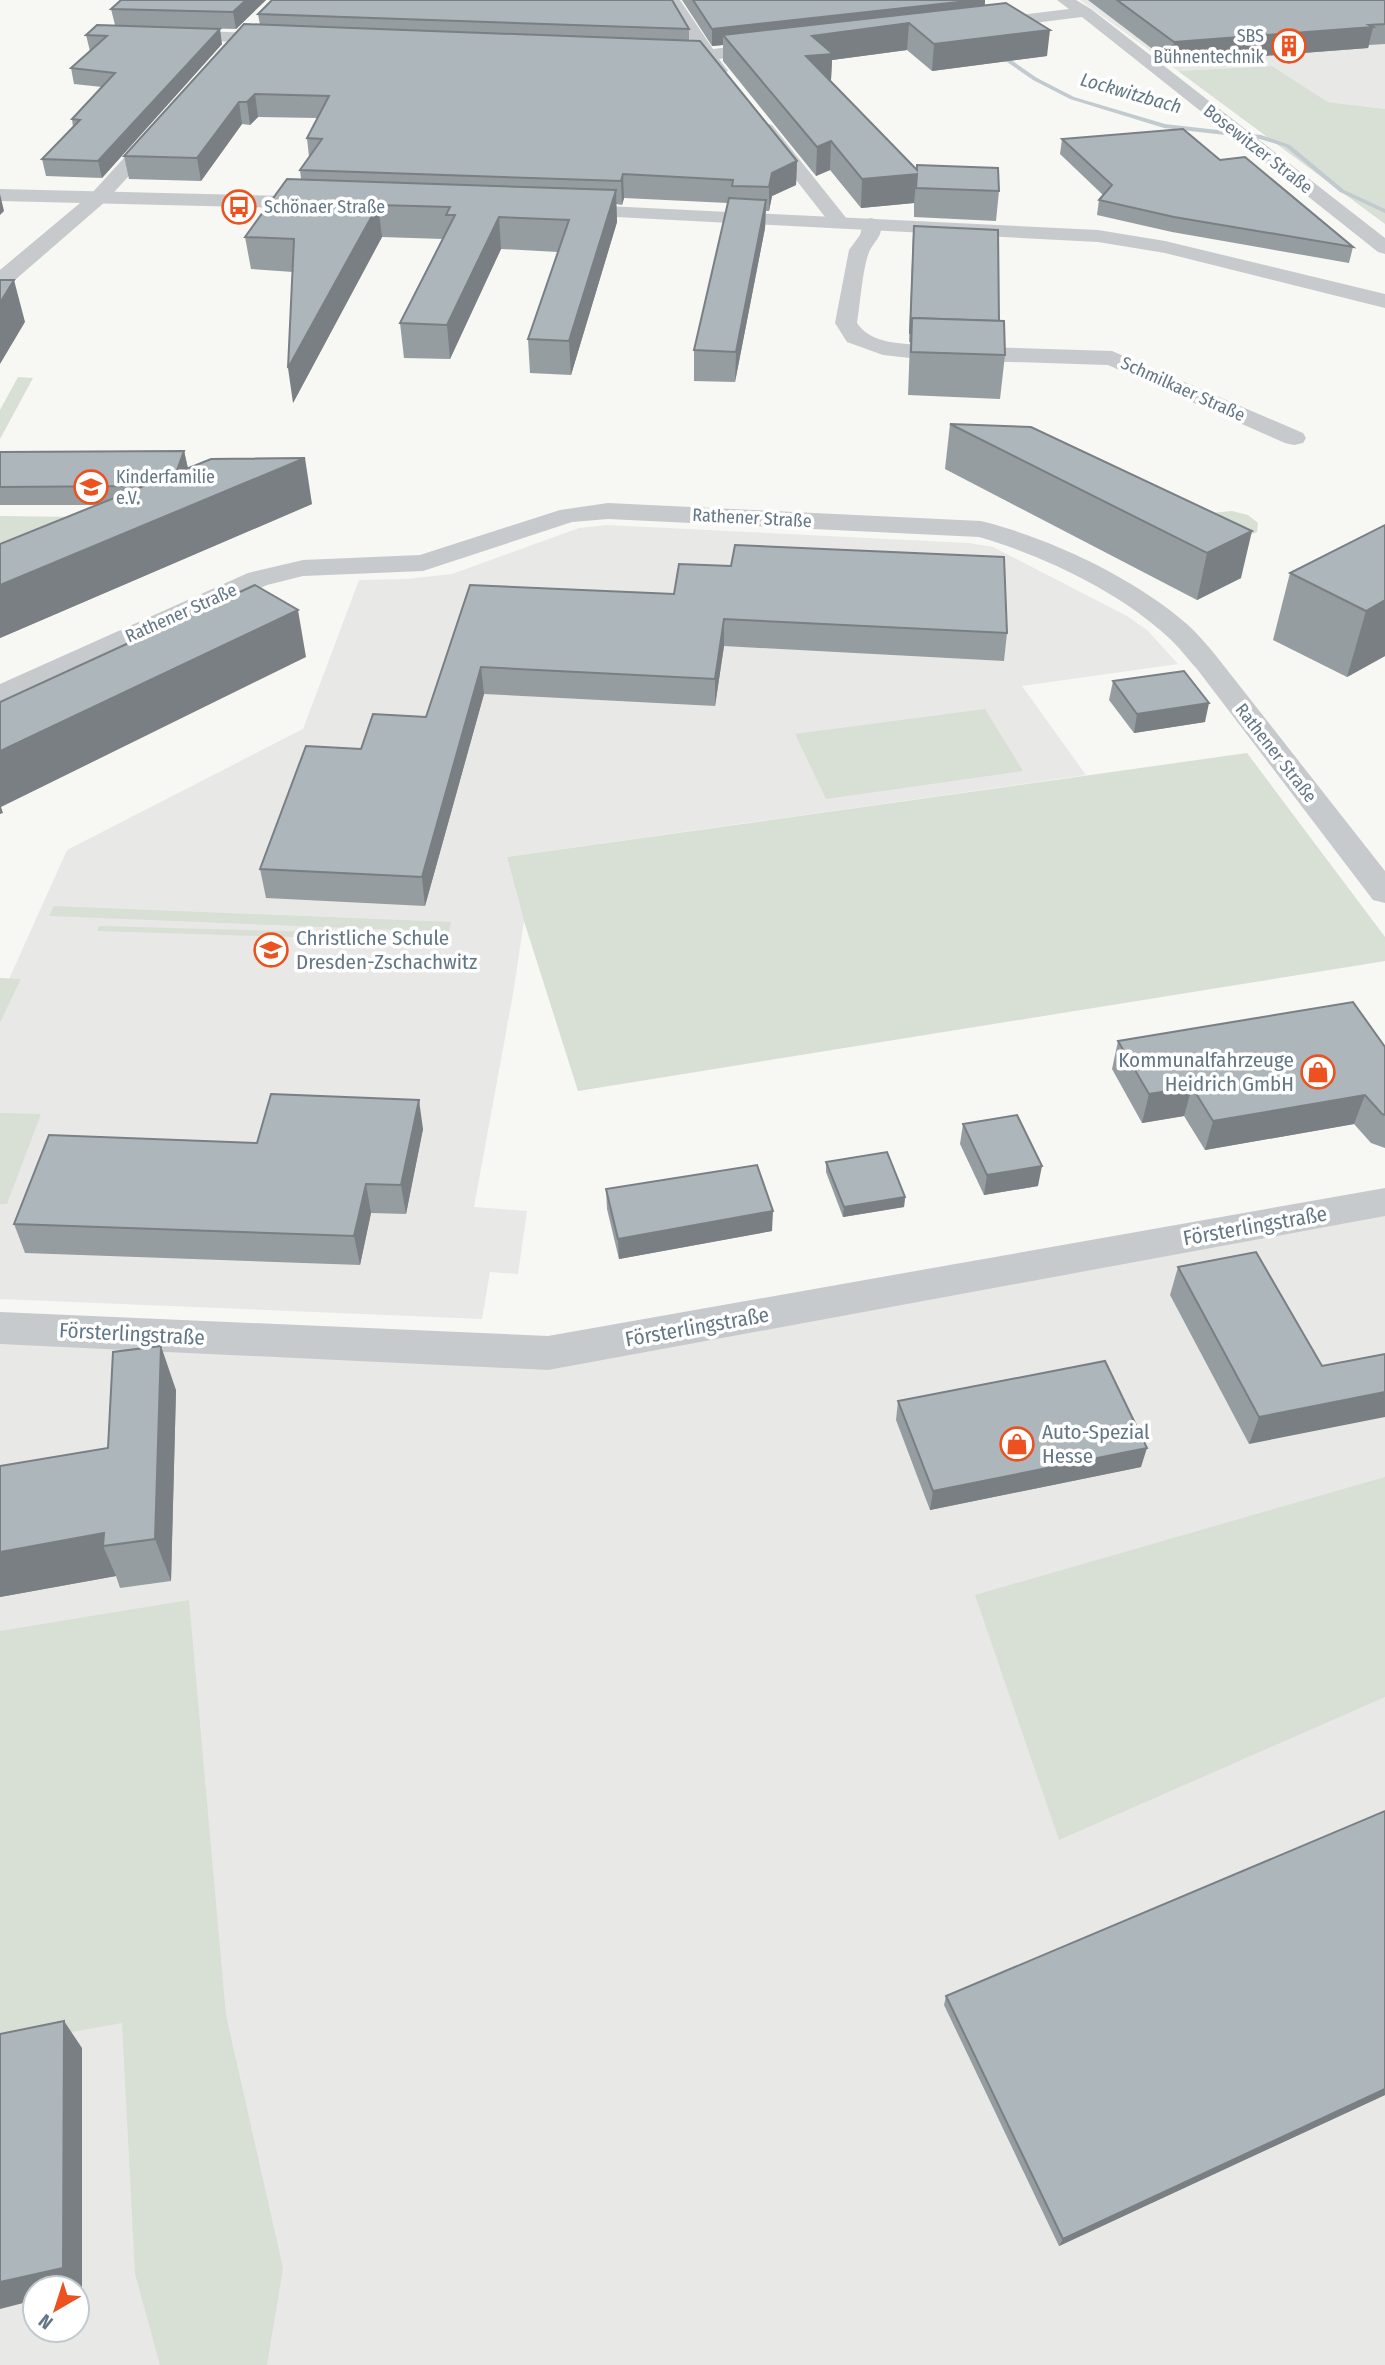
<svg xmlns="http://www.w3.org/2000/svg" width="1385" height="2365" viewBox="0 0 1385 2365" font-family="'Fira Sans Condensed',sans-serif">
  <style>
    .built { fill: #e8e9e7; fill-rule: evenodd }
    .green { fill: #d8dfd4 }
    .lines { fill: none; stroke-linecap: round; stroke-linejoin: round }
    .stream { fill: #c0cacf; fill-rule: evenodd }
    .minor { fill: #c6cacd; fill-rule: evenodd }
    .tertiary { fill: #c6cacd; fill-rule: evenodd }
    .wall { fill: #959da1 }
    .shaded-wall { fill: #797f83 }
    .building { fill: #adb6bb; stroke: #797f83; stroke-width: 2 }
    .labels { text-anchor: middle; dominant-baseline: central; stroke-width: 7; stroke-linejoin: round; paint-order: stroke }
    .far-poi-label { font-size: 18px; fill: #647786; stroke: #fff; text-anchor: start }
    .far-street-label { font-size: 18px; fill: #647786; stroke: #fff }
    .far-water-label { font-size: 19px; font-style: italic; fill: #607983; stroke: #fff }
    .poi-label { font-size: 21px; fill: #647786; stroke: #fff; text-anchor: start }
    .street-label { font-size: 21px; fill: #647786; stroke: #fff }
  </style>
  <rect width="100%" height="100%" fill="#f7f7f3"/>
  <g class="built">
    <polygon points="1080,0 1385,0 1385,109 1328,102 1272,66 1178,71"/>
    <polygon points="607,525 969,543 993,547 1127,616 1147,630 1178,664 1022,686 1086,775 507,857 524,921 513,994 474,1207 527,1211 518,1274 490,1272 482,1319 0,1299 0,1023 21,979 9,979 67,850 303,729 359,580 406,579 452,574 579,528"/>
    <path d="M1385 1202V2365H0V1331L548 1353ZM35 2288H77V2330H35Z"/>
  </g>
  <g class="green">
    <polygon points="1272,66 1328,102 1385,109 1385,224 1178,71"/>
    <polygon points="18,377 33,378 0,439 0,410"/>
    <polygon points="1232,511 1248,515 1258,523 1257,532 1245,537 1211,513"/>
    <polygon points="0,516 158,518 0,585"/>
    <polygon points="985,709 1023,771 826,799 795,734"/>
    <polygon points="1247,753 1385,937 1385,961 578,1091 524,921 507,857"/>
    <polygon points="54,906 451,922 449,932 49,916"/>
    <polygon points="99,926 321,932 323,938 97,931"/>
    <polygon points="0,978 21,979 0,1023"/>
    <polygon points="0,1113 41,1114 7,1204 0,1204"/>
    <polygon points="1385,1477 1385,1697 1059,1840 975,1595"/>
    <polygon points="189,1600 226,2015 283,2268 267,2365 160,2365 135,2274 122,2023 0,2045 0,1631"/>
  </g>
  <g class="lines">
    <polygon class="stream" points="994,51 998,51 1037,78 1074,97 1165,124 1261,135 1290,145 1344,190 1385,209 1385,213 1340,192 1286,147 1260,139 1164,128 1070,99 1033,80 994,53"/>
    <g class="minor">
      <polygon points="664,0 680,0 713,49 776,42 784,47 776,52 719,59 728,71 719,76 713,75 703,60 653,57 650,53 659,48 696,49"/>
      <polygon points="1057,0 1076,0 1091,9 1385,238 1385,254 1378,252 1082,17 979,30 971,25 979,20 1069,9"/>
      <polygon points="169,30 284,34 292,39 284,44 163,39 161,35"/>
      <polygon points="161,123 168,125 170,129 168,133 106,201 8,286 0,287 0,270 92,193 154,125"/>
      <polygon points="765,123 772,125 847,219 850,223 847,227 833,227 756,129"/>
      <path d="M871 218 878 220C886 233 876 239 870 250 863 264 860 305 857 323 870 343 897 343 919 345L1112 351 1303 433 1306 438 1303 443 1294 445 1285 443 1108 365 919 359 883 355 847 342 835 323 849 250 860 235 864 220Z"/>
      <path d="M608 503 981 521C1050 538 1135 578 1188 625 1199 635 1208 646 1217 657L1385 871V903L1373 900 1197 669C1187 658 1179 647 1168 637 1120 592 1042 555 979 537L608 519 572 522 423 571 303 576 267 585 0 704V684L248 573 303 560 420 555 560 510Z"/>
      <polygon points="1385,1188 1385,1216 548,1370 0,1344 0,1312 548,1336"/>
    </g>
    <g class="tertiary">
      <polygon points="0,189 324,197 331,199 334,203 331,207 324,209 0,201"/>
      <polygon points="566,204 1098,230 1165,241 1385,294 1385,308 1165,253 1098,242 559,214 556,210 559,206"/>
    </g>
  </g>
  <g class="wall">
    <polygon points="121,0 266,0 236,29 194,28 222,44 102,178 46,176 42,159 73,127 72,119 102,87 74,84 71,68 90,51 86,35 115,25 111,9"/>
    <polygon points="682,0 985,0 985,5 1047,56 932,71 907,50 832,60 831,80 830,81 917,170 999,191 996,221 914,217 914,203 861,208 830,170 816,176 723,61 723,45 712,46"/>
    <polygon points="1088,0 1385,0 1385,44 1369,45 1368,48 1171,63"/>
    <polygon points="258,14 689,29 689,41 797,161 796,185 772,196 769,211 766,211 765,228 735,382 694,381 694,350 728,203 624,198 622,205 616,204 617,222 571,375 530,373 528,339 558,252 501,249 450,359 404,358 400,323 443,239 382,237 293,403 293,272 251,269 245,237 301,179 300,170 309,157 307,138 317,118 258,117 250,125 242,124 201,181 129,179 124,156 260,25"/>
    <polygon points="1062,139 1220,160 1353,247 1349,263 1172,232 1097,215 1099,200 1103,195 1060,154"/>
    <polygon points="913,234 999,321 1005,355 1000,399 908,395 910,342 909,342"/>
    <polygon points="950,424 1031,427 1241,578 1197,600 945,469"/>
    <polygon points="184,451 188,468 312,504 0,638 0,544 98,505 0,505 0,452"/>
    <polygon points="1385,525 1385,656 1347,677 1273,640 1290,573"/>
    <polygon points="470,585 1007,633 1004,661 724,646 715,706 484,694 425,906 266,898 260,869 361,749 426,717"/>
    <polygon points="1113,681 1205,722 1134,733 1109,700"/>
    <polygon points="1118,1041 1385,1047 1385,1148 1371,1143 1354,1124 1205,1150 1184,1116 1142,1123 1112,1069"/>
    <polygon points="963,1124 1038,1186 984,1195 960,1144"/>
    <polygon points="423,1129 406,1214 371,1213 360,1265 25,1253 14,1224 257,1143"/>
    <polygon points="826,1162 905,1197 904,1207 843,1217 826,1172"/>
    <polygon points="606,1189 772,1231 619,1259 607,1209"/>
    <polygon points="1178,1267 1322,1366 1249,1444 1170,1295"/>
    <polygon points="176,1390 171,1581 120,1588 116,1576 0,1597 0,1466 108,1448"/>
    <polygon points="898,1401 1141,1467 930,1510 896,1420"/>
    <polygon points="1385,1811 1385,2095 1059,2246 944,2005 946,1996"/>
  </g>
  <g class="shaded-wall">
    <polygon points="246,0 266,0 236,29 233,12"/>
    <polygon points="977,0 985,0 984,16 909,24 907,50 832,60 831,80 805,83 723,35 723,45 712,46 712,29"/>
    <polygon points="1373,27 1368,48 1171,63 1174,42"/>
    <polygon points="220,29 222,44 102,178 98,161"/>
    <polygon points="1050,30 1047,56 932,71 934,44"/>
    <polygon points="255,94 258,117 250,125 247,102"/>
    <polygon points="239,102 242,124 201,181 197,158"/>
    <polygon points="831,141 830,170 816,176 817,147"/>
    <polygon points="797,161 796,185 772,196 769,211 769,187 772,173"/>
    <polygon points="623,174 624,198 622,205 621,181"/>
    <polygon points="917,174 914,203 861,208 862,179"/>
    <polygon points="616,190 617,222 571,375 569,341"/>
    <polygon points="0,194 4,211 0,215"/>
    <polygon points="766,200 765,228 735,382 736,352"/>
    <polygon points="378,205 382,237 293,403 288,368"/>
    <polygon points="499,217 501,249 450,359 447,325"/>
    <polygon points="14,280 25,322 0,364 0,303"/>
    <polygon points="184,451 188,469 171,486"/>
    <polygon points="305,458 312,504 0,638 0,585"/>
    <polygon points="1252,531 1241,578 1197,600 1207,553"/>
    <polygon points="1385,600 1385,656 1347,677 1366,611"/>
    <polygon points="298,610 306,657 1,807 3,813 0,814 0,751"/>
    <polygon points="724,619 724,646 715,706 715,679"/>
    <polygon points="481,667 484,694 425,906 422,877"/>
    <polygon points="1209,703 1205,722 1134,733 1137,714"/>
    <polygon points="1192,1087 1184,1116 1142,1123 1149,1094"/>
    <polygon points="1365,1095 1354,1124 1205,1150 1213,1121"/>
    <polygon points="419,1100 423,1129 406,1214 401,1185"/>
    <polygon points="1042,1166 1038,1186 984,1195 987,1175"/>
    <polygon points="366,1184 371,1213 360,1265 354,1236"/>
    <polygon points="905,1197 904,1207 843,1217 844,1207"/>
    <polygon points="773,1211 772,1231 619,1259 618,1239"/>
    <polygon points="161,1346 176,1390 171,1581 155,1539"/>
    <polygon points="1385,1392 1385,1417 1249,1444 1259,1417"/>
    <polygon points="1147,1448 1141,1467 930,1510 933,1491"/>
    <polygon points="104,1533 103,1546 116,1576 0,1597 0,1552"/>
    <polygon points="64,2021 82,2048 82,2289 77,2291 77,2288 35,2288 35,2300 0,2309 0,2282"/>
    <polygon points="1385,2089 1385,2095 1059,2246 1063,2239"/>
  </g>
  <g class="building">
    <polygon points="121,0 246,0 233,12 111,9"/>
    <polygon points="272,0 672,0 689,29 258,14"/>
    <polygon points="693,0 977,0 712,29"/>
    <polygon points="1117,0 1385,0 1385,24 1369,25 1373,27 1174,42"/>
    <polygon points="1006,3 1050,30 934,44 909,23 812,36 833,54 806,56 917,170 917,165 998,168 999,191 916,188 917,174 862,179 831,141 817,147 723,35"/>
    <polygon points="244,24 700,41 797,161 772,173 769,187 732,186 733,180 623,174 621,181 300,170 322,139 307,138 329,96 255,94 247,102 239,102 197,158 124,156"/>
    <polygon points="97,25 220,29 98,161 42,159 80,120 72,119 115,73 71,68 107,36 86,35"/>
    <polygon points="1183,129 1220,160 1245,157 1353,247 1174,217 1099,200 1112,185 1062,139"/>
    <polygon points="287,179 616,190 569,341 528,339 569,220 499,217 447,325 400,323 455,215 446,215 450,207 378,205 288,368 294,239 245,237"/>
    <polygon points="729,198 766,200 736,352 694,350"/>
    <polygon points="914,226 998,230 999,321 912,318 911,333 910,333"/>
    <polygon points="0,280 14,280 0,303"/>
    <polygon points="912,318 1004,321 1005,355 911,352"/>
    <polygon points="950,424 1031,427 1252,531 1207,553"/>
    <polygon points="184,451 176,473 143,486 0,487 0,452"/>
    <polygon points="305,458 0,585 0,544 211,459"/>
    <polygon points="1385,525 1385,600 1366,611 1290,573"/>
    <polygon points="735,545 1004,557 1007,633 724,619 715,679 481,667 422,877 260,869 306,746 361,749 373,714 426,717 470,585 674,594 679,564 731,566"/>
    <polygon points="255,585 298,610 0,751 0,702"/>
    <polygon points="1184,671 1209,703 1137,714 1113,681"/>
    <polygon points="1353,1002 1385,1047 1385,1115 1382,1114 1365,1095 1213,1121 1192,1087 1149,1094 1118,1041"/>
    <polygon points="271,1094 419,1100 401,1185 366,1184 354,1236 14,1224 49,1135 257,1143"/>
    <polygon points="1017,1115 1042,1166 987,1175 963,1124"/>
    <polygon points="887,1152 905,1197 844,1207 826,1162"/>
    <polygon points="757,1165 773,1211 618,1239 606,1189"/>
    <polygon points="1256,1252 1322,1366 1385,1354 1385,1392 1259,1417 1178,1267"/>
    <polygon points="161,1346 155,1539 103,1546 104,1533 0,1552 0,1466 108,1448 113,1352"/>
    <polygon points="1105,1361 1147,1448 933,1491 898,1401"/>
    <polygon points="1385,1811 1385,2089 1063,2239 946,1996"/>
    <polygon points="64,2021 63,2268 0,2282 0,2034"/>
  </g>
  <defs>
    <symbol id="building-ring" viewBox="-11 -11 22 22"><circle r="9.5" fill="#fff" stroke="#ec511f" stroke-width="1.5"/><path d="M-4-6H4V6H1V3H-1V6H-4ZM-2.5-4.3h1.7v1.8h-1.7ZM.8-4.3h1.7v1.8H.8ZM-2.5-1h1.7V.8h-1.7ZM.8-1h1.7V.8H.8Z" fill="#ec511f"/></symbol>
    <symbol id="bus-ring" viewBox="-11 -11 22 22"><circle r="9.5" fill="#fff" stroke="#ec511f" stroke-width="1.5"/><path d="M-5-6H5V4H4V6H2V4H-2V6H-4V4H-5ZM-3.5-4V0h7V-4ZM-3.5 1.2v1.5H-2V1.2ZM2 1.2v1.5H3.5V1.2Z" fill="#ec511f"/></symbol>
    <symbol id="school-ring" viewBox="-11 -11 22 22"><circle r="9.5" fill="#fff" stroke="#ec511f" stroke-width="1.5"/><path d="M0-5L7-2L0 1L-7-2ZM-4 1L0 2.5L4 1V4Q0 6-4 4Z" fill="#ec511f"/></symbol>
    <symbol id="shop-ring" viewBox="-11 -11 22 22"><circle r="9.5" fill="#fff" stroke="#ec511f" stroke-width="1.5"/><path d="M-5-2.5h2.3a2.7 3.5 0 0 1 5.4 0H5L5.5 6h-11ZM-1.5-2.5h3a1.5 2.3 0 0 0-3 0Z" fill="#ec511f"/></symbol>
  </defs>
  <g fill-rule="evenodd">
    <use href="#building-ring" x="1270" y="27" width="38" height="38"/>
    <use href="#bus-ring" x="220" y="188" width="38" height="38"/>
    <use href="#school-ring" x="72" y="468" width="38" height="38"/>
    <use href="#school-ring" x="252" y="931" width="38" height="38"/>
    <use href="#shop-ring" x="1299" y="1053" width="38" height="38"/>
    <use href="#shop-ring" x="998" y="1425" width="38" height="38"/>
  </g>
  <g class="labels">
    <g class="far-poi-label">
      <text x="1264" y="36" text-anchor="end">SBS<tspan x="1264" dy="21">Bühnentechnik</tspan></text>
      <text x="264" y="207">Schönaer Straße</text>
      <text x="116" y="477">Kinderfamilie<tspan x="116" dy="21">e.V.</tspan></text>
    </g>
    <g class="far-street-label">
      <text transform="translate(1258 149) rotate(38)">Bosewitzer Straße</text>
      <text transform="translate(1183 389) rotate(24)">Schmilkaer Straße</text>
      <text transform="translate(752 518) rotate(3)">Rathener Straße</text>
      <text transform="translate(181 613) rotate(-24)">Rathener Straße</text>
      <text transform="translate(1276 753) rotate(52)">Rathener Straße</text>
    </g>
    <g class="far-water-label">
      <text transform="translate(1131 93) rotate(16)">Lockwitzbach</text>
    </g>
    <g class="poi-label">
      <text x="296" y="938">Christliche Schule<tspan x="296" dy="24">Dresden-Zschachwitz</tspan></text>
      <text x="1294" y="1060" text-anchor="end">Kommunalfahrzeuge<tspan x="1294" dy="24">Heidrich GmbH</tspan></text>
      <text x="1042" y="1432">Auto-Spezial<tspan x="1042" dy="24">Hesse</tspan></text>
    </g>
    <g class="street-label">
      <text transform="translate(1255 1226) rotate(-10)">Försterlingstraße</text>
      <text transform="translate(697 1327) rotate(-10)">Försterlingstraße</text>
      <text transform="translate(132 1334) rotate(3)">Försterlingstraße</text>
    </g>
  </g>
  <g transform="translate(56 2309) rotate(219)"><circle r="33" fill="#ffffff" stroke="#c1c9cf" stroke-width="2"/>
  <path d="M0-5L12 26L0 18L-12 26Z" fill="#ec511f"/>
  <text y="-10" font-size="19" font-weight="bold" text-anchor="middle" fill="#647786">N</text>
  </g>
</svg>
